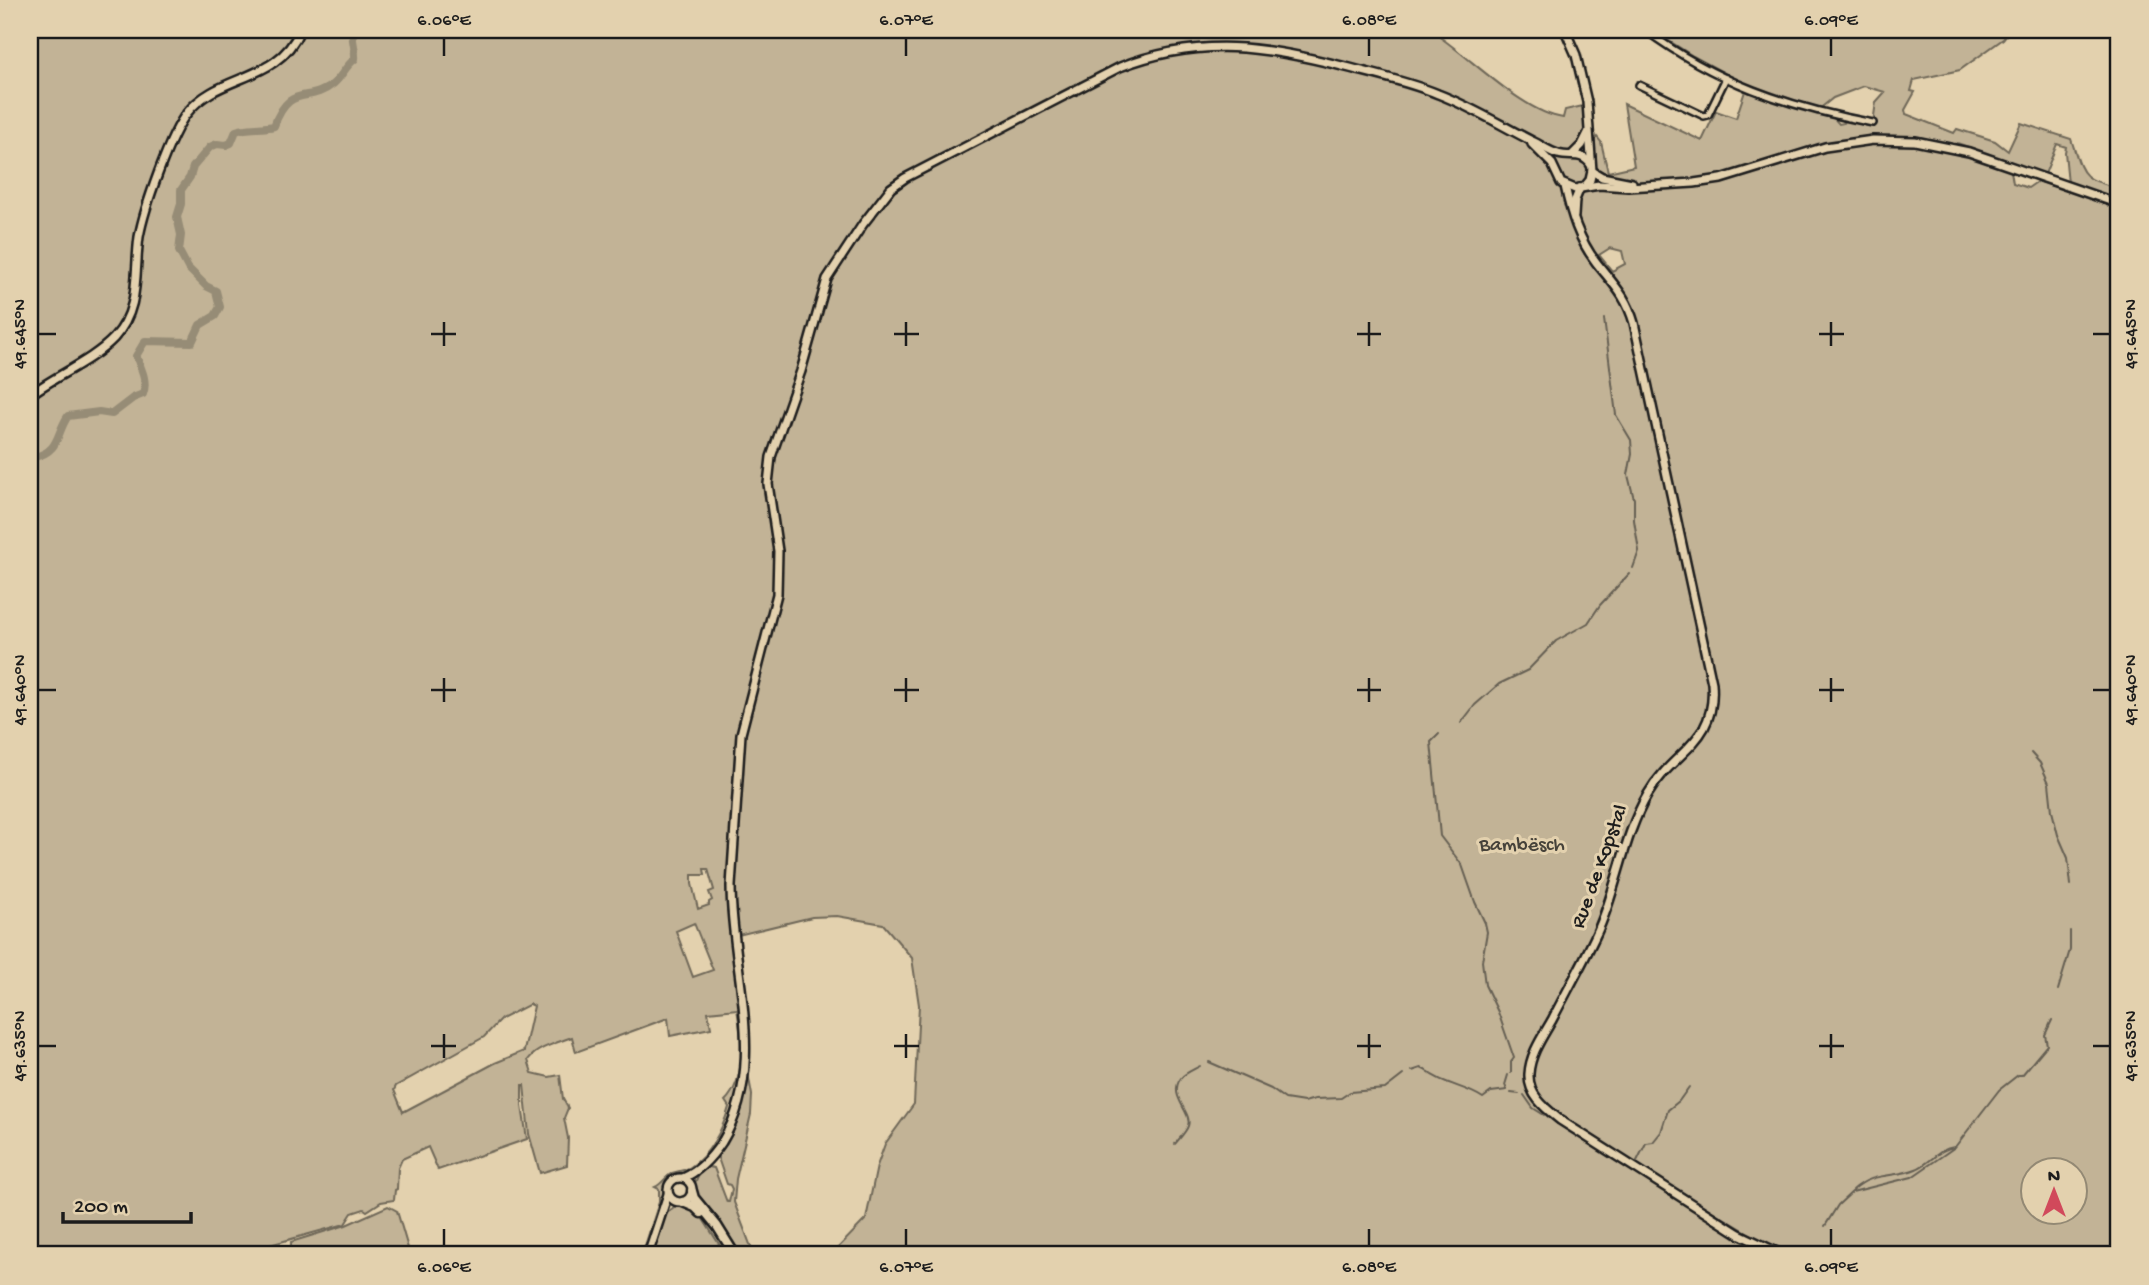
<svg xmlns="http://www.w3.org/2000/svg" width="2149" height="1285" viewBox="0 0 2149 1285" font-family="'Gochi Hand',sans-serif">
  <style>
    .green { fill: #c2b396; stroke: #6f6859; stroke-width: 2; fill-rule: evenodd }
    .lines { fill: none; stroke-linecap: round; stroke-linejoin: round }
    .stream { stroke: #655f52; stroke-width: 2 }
    .river { stroke: #968c76; stroke-width: 8 }
    .minor-casing { stroke: #1c1c1c; stroke-width: 10 }
    .major-casing { stroke: #1c1c1c; stroke-width: 12 }
    .highway-casing { stroke: #1c1c1c; stroke-width: 13 }
    .minor { stroke: #e3d1ae; stroke-width: 5 }
    .major { stroke: #e3d1ae; stroke-width: 7 }
    .highway { stroke: #e3d1ae; stroke-width: 8 }
    .ticks { fill: none; stroke: #1c1c1c; stroke-width: 2.5 }
    .labels { text-anchor: middle; dominant-baseline: central; stroke-width: 6; stroke-linejoin: round; paint-order: stroke }
    .park-label { font-size: 21px; fill: #46423a; stroke: #e3d1ae }
    .street-label { font-size: 21px; fill: #1c1c1c; stroke: #e3d1ae }
    .neatline { fill: none; stroke: #1c1c1c; stroke-width: 2.5 }
    .ticks-label { font-size: 18px; text-anchor: middle; fill: #1c1c1c }
  </style>
  <rect width="100%" height="100%" fill="#e3d1ae"/>
  <filter id="ink" filterUnits="userSpaceOnUse"><feTurbulence type="fractalNoise" baseFrequency=".0143" numOctaves="2"/><feDisplacementMap in="SourceGraphic" scale="14" xChannelSelector="R" yChannelSelector="G"/><feConvolveMatrix kernelMatrix="1 2 1 2 8 2 1 2 1" color-interpolation-filters="sRGB"/></filter>
  <g filter="url(#ink)">
    <g class="green">
      <path d="M30 30H1437L1441 38C1474 61 1525 113 1563 118L1565 110 1583 106 1584 114 1589 118 1593 141 1597 137 1601 142 1608 172 1634 166 1624 104 1702 141 1716 111 1736 118 1747 85 1693 56 1652 30H2010L2003 39 1960 70 1914 80 1911 91 1915 92 1905 110 1906 114 1954 133 1957 129 1995 141 2008 151 2021 123 2071 139C2083 175 2080 179 2119 188V199L2068 183 2065 152 2066 147 2057 144 2045 174 1957 143 1951 150 2011 171 2013 183 2028 188 2038 181 2119 208V1255H831L866 1219 877 1166 885 1144 914 1104 919 1005 912 958 883 924 837 916 812 917 738 935 746 1009 748 1073 752 1095 751 1114 736 1179 734 1202 754 1255H737L698 1201 694 1185 702 1167 669 1180C665 1188 667 1194 665 1202 660 1220 649 1236 644 1255H642L659 1202V1189L655 1187C662 1184 665 1177 672 1173 678 1171 683 1171 689 1168 709 1156 723 1129 729 1107L725 1101C747 1079 742 1037 737 1009L708 1012 711 1028 670 1036 668 1018 576 1052 572 1037C557 1043 538 1047 528 1060L532 1073 549 1077 560 1075 563 1099 568 1108 564 1118 568 1138 567 1165 540 1173 529 1134 524 1085H522V1106L527 1139 438 1170 428 1147 402 1159 398 1168 397 1189 395 1190 394 1200 381 1202 367 1211 364 1209 352 1213 345 1224 234 1255H30ZM1864 86 1885 92 1876 102 1873 123 1846 118 1844 123 1839 124 1831 115 1817 111 1833 98ZM1610 248 1622 251 1625 264 1612 271 1599 255ZM704 869H708L714 890 709 892 712 900 709 902V905L698 909 692 884V875H705ZM694 923 713 970 693 977 676 931ZM530 1004 534 1006 524 1051 495 1063 403 1112 394 1090 396 1086 484 1037 501 1019ZM712 1156 718 1158 727 1184 730 1185 732 1189 729 1202H727L714 1168 703 1166ZM2034 1170H2076V1212H2034Z"/>
      <path d="M677 1205H687L701 1216 726 1255H651L654 1243 660 1234C658 1223 667 1211 677 1205Z"/>
      <polygon points="388,1206 397,1211 410,1255 291,1255 291,1242 346,1225"/>
    </g>
    <g class="lines">
      <g class="stream">
        <polyline points="1703,30 1703,36"/>
        <polyline points="1604,319 1616,415 1631,440 1632,454 1628,475 1634,499 1634,520 1639,551 1633,568"/>
        <polyline points="1461,723 1475,705 1499,684 1528,670 1556,641 1588,623 1600,605 1629,574"/>
        <polyline points="1439,734 1431,742 1440,836 1462,865 1475,902 1485,923 1487,932 1482,961 1485,985 1498,1012 1514,1058 1511,1062 1511,1073"/>
        <polyline points="2031,753 2040,763 2049,783 2052,811 2058,835 2068,858 2071,885"/>
        <polyline points="2058,990 2070,950 2070,931"/>
        <polyline points="1209,1062 1271,1089 1285,1099 1304,1102 1315,1099 1341,1098 1350,1092 1385,1089 1403,1075"/>
        <path d="M1412 1071 1421 1068 1425 1070C1443 1085 1466 1086 1483 1098L1491 1092 1507 1090 1505 1085 1508 1075"/>
        <polyline points="1511,1093 1519,1094"/>
        <polyline points="1524,1095 1533,1108 1544,1115"/>
        <polyline points="1559,1115 1622,1155"/>
        <path d="M1175 1144C1179 1139 1186 1132 1188 1126 1193 1112 1167 1096 1181 1078 1185 1073 1195 1069 1200 1066"/>
        <polyline points="1636,1163 1646,1143 1653,1142 1661,1132 1668,1110 1679,1101 1689,1087"/>
        <polyline points="1677,1190 1762,1241"/>
        <path d="M1853 1190C1873 1171 1895 1178 1916 1169 1931 1163 1938 1149 1954 1147"/>
        <polyline points="1825,1226 1838,1205 1852,1192 1912,1177 1955,1147 1999,1090 2018,1075 2022,1075 2047,1045 2045,1035 2052,1020"/>
        <polyline points="1770,1245 1795,1255"/>
      </g>
      <path class="river" d="M30 455 34 457C60 452 56 433 68 416L99 412 112 414 133 398 143 394C148 381 141 368 136 356L145 341 192 342 200 325 215 316 220 307 216 291 206 286 188 268 179 251 181 235 177 217 181 204V190L190 177 193 167 210 147 217 144 226 145 231 143 236 131C248 127 262 129 274 126 290 82 308 105 333 84 342 77 345 66 355 59 356 48 351 40 353 30"/>
      <defs>
        <g id="minor">
          <path d="M1645 30C1715 82 1788 107 1873 123"/>
          <polyline points="1639,85 1704,116 1708,115 1726,78"/>
        </g>
        <g id="major">
          <polyline points="1565,30 1576,55 1587,102 1592,171 1590,180 1585,186"/>
          <polyline points="1532,144 1552,164 1561,183 1575,189 1599,185 1628,187 1694,183 1721,179 1825,147 1873,140 1915,141 1969,152 2119,204"/>
          <polyline points="1573,154 1582,145 1588,133"/>
          <polyline points="1592,171 1602,177 1632,183"/>
          <path d="M1565 186C1571 214 1579 240 1596 262 1613 284 1626 295 1634 323L1712 683C1717 744 1674 749 1648 794 1622 838 1617 893 1594 939 1581 966 1566 993 1552 1020 1543 1036 1530 1054 1529 1074 1528 1095 1545 1108 1560 1120L1739 1234 1783 1255"/>
          <polyline points="1574,216 1575,200 1580,188"/>
          <path d="M30 395C56 375 91 362 114 338 141 309 134 273 139 237 144 209 170 134 187 113 218 73 278 83 300 30"/>
          <circle cx="680" cy="1190" r="12"/>
          <path d="M683 1178C700 1171 712 1157 722 1142 769 1065 731 970 731 886L741 734 777 594 778 551 768 484 771 457 801 371 827 279 863 224 891 188 905 178 1120 67C1200 36 1265 46 1346 67 1377 75 1409 82 1438 94 1472 107 1502 126 1534 142 1542 146 1550 152 1558 154 1572 158 1582 151 1591 165"/>
          <polyline points="648,1255 668,1194"/>
        </g>
        <g id="highway">
          <polyline points="692,1191 694,1198 717,1226 735,1255"/>
          <polyline points="683,1202 695,1207 701,1213"/>
        </g>
      </defs>
      <use href="#minor" class="minor-casing"/>
      <use href="#major" class="major-casing"/>
      <use href="#highway" class="highway-casing"/>
      <use href="#minor" class="minor"/>
      <use href="#major" class="major"/>
      <use href="#highway" class="highway"/>
    </g>
  </g>
  <path class="ticks" d="M444 38V56M906 38V56M1369 38V56M1831 38V56M444 322V346M906 322V346M1369 322V346M1831 322V346M38 334H56M431 334H456M894 334H919M1357 334H1381M1819 334H1844M2093 334H2110M444 678V702M906 678V702M1369 678V702M1831 678V702M38 690H56M431 690H456M894 690H919M1357 690H1381M1819 690H1844M2093 690H2110M444 1034V1058M906 1034V1058M1369 1034V1058M1831 1034V1058M38 1046H56M431 1046H456M894 1046H919M1357 1046H1381M1819 1046H1844M2093 1046H2110M444 1229V1246M906 1229V1246M1369 1229V1246M1831 1229V1246"/>
  <g class="labels">
    <g class="park-label">
      <text x="1522" y="846">Bambësch</text>
    </g>
    <g class="street-label">
      <text transform="translate(1601 867) rotate(-70)">Rue de Kopstal</text>
    </g>
  </g>
  <rect width="2149" height="1285" fill="none" stroke="#e3d1ae" stroke-width="77"/>
  <g transform="translate(2054 1191)"><circle r="33" fill="#e3d1ae" stroke="#938974" stroke-width="2"/>
  <path d="M0-5L12 26L0 18L-12 26Z" fill="#d1495b"/>
  <text y="-10" font-size="19" font-weight="bold" text-anchor="middle" fill="#1c1c1c">N</text>
  </g>
  <path d="M63 1212v10h128v-10" fill="none" stroke="#1c1c1c" stroke-width="3.5"/>
  <text x="74" y="1212" font-size="21" fill="#1c1c1c" stroke="#e3d1ae" stroke-width="5" paint-order="stroke">200 m</text>
  <rect x="38" y="38" width="2072" height="1208" class="neatline"/>
  <g class="ticks-label">
    <text x="444" y="25">6.06°E</text>
    <text x="906" y="25">6.07°E</text>
    <text x="1369" y="25">6.08°E</text>
    <text x="1831" y="25">6.09°E</text>
    <text transform="translate(19 334) rotate(-90)" y="6">49.645°N</text>
    <text transform="translate(2130 334) rotate(-90)" y="6">49.645°N</text>
    <text transform="translate(19 690) rotate(-90)" y="6">49.640°N</text>
    <text transform="translate(2130 690) rotate(-90)" y="6">49.640°N</text>
    <text transform="translate(19 1046) rotate(-90)" y="6">49.635°N</text>
    <text transform="translate(2130 1046) rotate(-90)" y="6">49.635°N</text>
    <text x="444" y="1272">6.06°E</text>
    <text x="906" y="1272">6.07°E</text>
    <text x="1369" y="1272">6.08°E</text>
    <text x="1831" y="1272">6.09°E</text>
  </g>
</svg>
